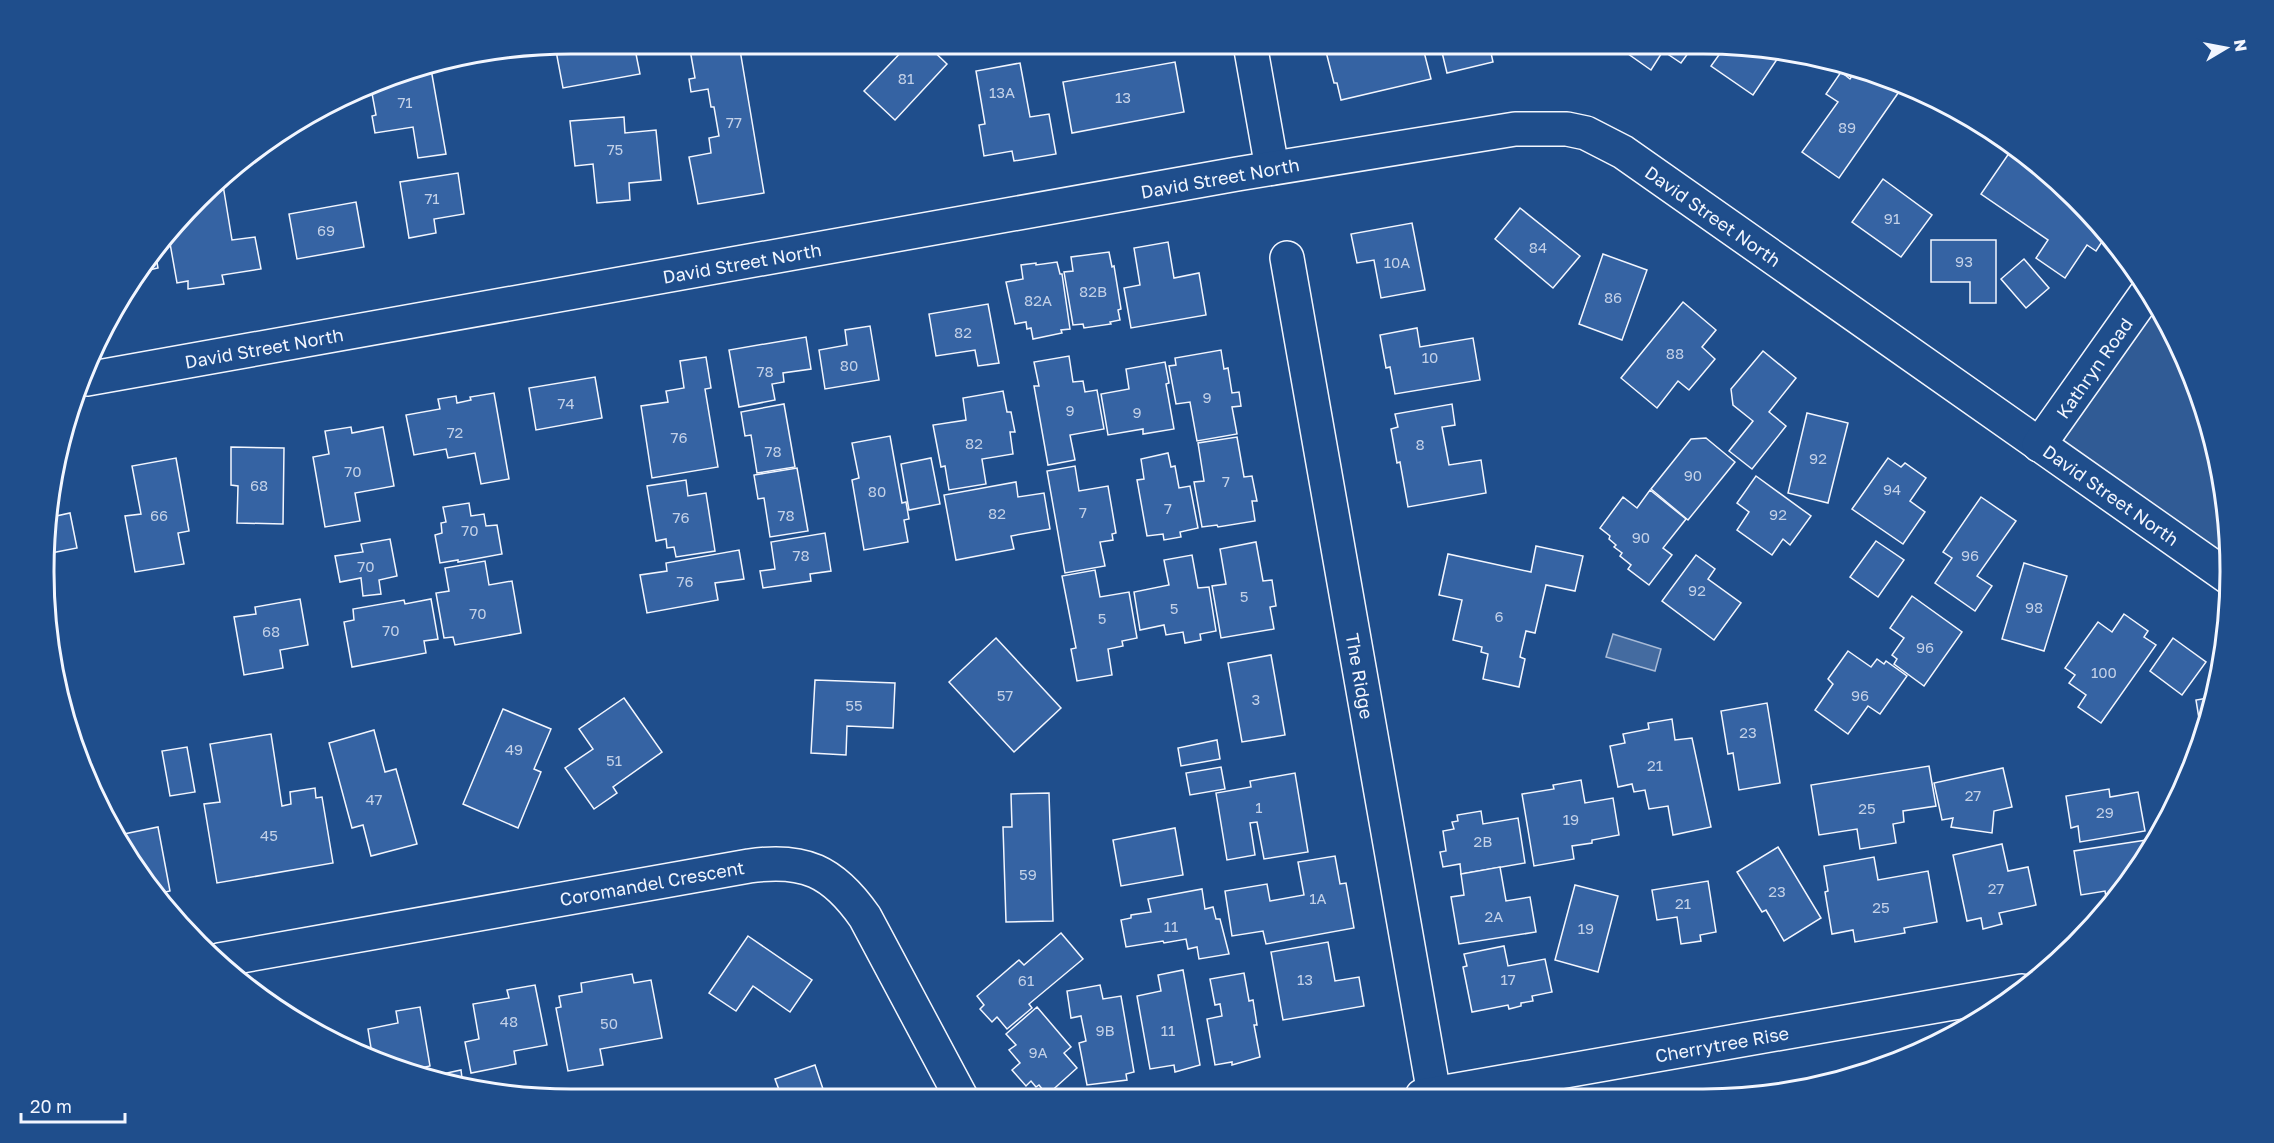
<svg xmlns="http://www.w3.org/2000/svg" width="2274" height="1143" viewBox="0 0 2274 1143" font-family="'Golos Text',sans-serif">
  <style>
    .built { fill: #305b95; stroke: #a8bbd7; stroke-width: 1.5 }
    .water { fill: #446ba0; stroke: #a8bbd7; stroke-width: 1.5 }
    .building { fill: #3563a3; stroke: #f2f6ff; stroke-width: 1.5 }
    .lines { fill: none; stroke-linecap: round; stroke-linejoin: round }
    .minor-casing { stroke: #f2f6ff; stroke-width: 36 }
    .minor { stroke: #1f4e8c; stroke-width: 33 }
    .labels { text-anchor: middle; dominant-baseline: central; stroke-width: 4.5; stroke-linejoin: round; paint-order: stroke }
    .number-label { font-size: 15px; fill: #c3d1e8 }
    .street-label { font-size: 18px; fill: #f2f6ff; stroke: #1f4e8c }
    .rim { fill: none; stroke: #f2f6ff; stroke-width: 3 }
  </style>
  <rect width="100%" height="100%" fill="#1f4e8c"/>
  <polygon class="built" points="2148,291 2160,307 2202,401 2226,502 2228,577 2039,445"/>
  <polygon class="water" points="1613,634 1661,649 1655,671 1606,657"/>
  <g class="building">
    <polygon points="575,44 634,44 640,74 563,88 556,51 576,48"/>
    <polygon points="689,44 739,44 764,193 698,204 689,157 711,153 709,138 719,136 714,107 711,107 708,89 691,92 689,79 695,78"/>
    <polygon points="909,44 926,44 947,64 895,120 864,91"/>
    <polygon points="1324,44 1422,44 1431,79 1341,100 1337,83 1334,83"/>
    <polygon points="1440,44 1489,44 1493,62 1447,73"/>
    <polygon points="1614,44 1694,45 1681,63 1663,51 1651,70"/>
    <polygon points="1726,45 1782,52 1753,95 1711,66"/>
    <polygon points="1175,62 1184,112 1072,133 1063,82"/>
    <polygon points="1020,63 1030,117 1049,114 1056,154 1014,161 1012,151 984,156 979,125 985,124 976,71"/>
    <polygon points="1857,68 1903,86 1839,178 1802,152 1838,102 1826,94 1841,72 1850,79"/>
    <polygon points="431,69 446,154 418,158 413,127 375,133 372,116 376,115 371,88 396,75"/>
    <polygon points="624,117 625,133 656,130 661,180 629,183 630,200 597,203 593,164 575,166 570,121"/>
    <polygon points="2014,146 2024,152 2099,223 2107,234 2096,251 2087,245 2065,278 2036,258 2048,240 1981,194"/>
    <polygon points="458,173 464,214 434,219 436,233 409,238 400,182"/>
    <polygon points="222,179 232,240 255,237 261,269 222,275 224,284 188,289 188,281 177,283 168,232 175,223"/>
    <polygon points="1883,179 1932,215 1901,257 1852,222"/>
    <polygon points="356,202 364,247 297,259 289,214"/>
    <polygon points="1520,208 1580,256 1553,288 1495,239"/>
    <polygon points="1412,223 1425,290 1381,298 1374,260 1357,263 1351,234"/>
    <polygon points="1931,240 1996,240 1996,303 1970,303 1970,282 1931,282"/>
    <polygon points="1168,242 1174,278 1199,273 1206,315 1131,328 1124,288 1140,285 1134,248"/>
    <polygon points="155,251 158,268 140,272"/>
    <polygon points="1109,252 1112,267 1114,266 1121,309 1118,310 1120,320 1110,322 1111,324 1084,328 1083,324 1073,325 1064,272 1073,271 1071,257"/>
    <polygon points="1603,254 1647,270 1622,340 1579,324"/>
    <polygon points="2024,259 2049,288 2026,308 2001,279"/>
    <polygon points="1057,262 1060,274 1062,274 1070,329 1061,330 1062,333 1033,339 1031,328 1027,329 1026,322 1015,324 1006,282 1023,279 1021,265 1036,263 1036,265"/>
    <polygon points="1683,302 1716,330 1702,347 1715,359 1689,390 1678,381 1657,408 1621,378"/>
    <polygon points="988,304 999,363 978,366 975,350 936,356 929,314"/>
    <polygon points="870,326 879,380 825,389 819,350 847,345 845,330"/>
    <polygon points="1417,328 1420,347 1473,338 1480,380 1395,394 1390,367 1386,368 1380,335"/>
    <polygon points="806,337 811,369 783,373 784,382 772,384 775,400 739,407 729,350"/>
    <polygon points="1221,350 1224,369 1228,368 1232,393 1239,392 1241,406 1232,407 1237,434 1197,441 1190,402 1176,404 1169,366 1176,365 1175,358"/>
    <polygon points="1763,351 1796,378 1769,412 1786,426 1752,469 1729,451 1753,421 1733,405 1731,389"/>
    <polygon points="1069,356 1073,382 1083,381 1085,392 1097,390 1104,429 1070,435 1075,460 1048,465 1034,386 1039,386 1034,362"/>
    <polygon points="706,357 711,388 705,389 718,467 652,478 641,406 668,402 666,391 684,388 680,361"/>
    <polygon points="1165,362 1169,383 1166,384 1174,429 1143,434 1143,429 1108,435 1101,394 1129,389 1126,369"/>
    <polygon points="595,377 602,418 536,430 529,388"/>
    <polygon points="1003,391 1007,412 1011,412 1015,432 1010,432 1013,454 982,459 986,484 949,490 945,466 941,467 933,425 966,420 963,398"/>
    <polygon points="494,393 509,479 481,484 475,453 448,458 446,449 414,455 406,415 440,409 438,399 456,396 457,403 471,400 470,397"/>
    <polygon points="784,404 795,467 757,473 751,435 745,436 741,412"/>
    <polygon points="1452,404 1455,425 1442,427 1449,465 1481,460 1486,493 1408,507 1400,462 1397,463 1391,429 1398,427 1395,414"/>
    <polygon points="1807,413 1848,423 1828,503 1788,493"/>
    <polygon points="351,427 352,433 383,427 394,486 355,493 360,521 325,527 313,457 329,454 325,431"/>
    <polygon points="890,436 902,503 906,502 909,519 904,520 908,542 864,550 852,480 859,478 852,443"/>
    <polygon points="1237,437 1244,477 1252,476 1257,501 1252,501 1255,521 1218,527 1217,525 1202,527 1194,482 1204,481 1198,443"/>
    <polygon points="1706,438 1735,462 1688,520 1651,489 1691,439"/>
    <polygon points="231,447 284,448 283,524 237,523 238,486 231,485"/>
    <polygon points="1168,453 1171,467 1175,466 1179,488 1190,486 1198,528 1180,532 1181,537 1164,540 1163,534 1147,536 1137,480 1144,479 1141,459"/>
    <polygon points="176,458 189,531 178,533 184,564 135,572 125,516 141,514 132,466"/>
    <polygon points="931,458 940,504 909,510 901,464"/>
    <polygon points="1888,458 1901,467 1905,463 1926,478 1910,501 1925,512 1903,544 1852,509"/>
    <polygon points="1075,466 1079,491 1108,486 1116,533 1112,534 1113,540 1100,542 1105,566 1065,573 1047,471"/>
    <polygon points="797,468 808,531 770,537 764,498 758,499 754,475"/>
    <polygon points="1756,476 1811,516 1790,545 1783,539 1772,555 1737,530 1749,512 1737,503"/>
    <polygon points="686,480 688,496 706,493 715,551 676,557 674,547 667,548 666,539 656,541 647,486"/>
    <polygon points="1016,482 1018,497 1044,493 1050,529 1011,536 1014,549 956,560 944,495"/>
    <polygon points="1650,490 1686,519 1663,548 1672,555 1649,585 1628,569 1631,565 1620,556 1622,553 1614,547 1616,545 1609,539 1610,536 1600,528 1623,497 1637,508"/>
    <polygon points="1981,497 2016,521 1977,576 1992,586 1975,611 1935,583 1952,558 1943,552"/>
    <polygon points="53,498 56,516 70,513 77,548 51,553"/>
    <polygon points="469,503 471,516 484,514 486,526 497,525 502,554 458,562 458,560 440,563 435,535 442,533 441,523 446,522 443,507"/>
    <polygon points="825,533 831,571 810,574 811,581 763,588 760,571 775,569 771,542"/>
    <polygon points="390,539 397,576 379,580 381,594 363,596 361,578 340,582 335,556 363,552 361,544"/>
    <polygon points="1876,541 1904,560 1878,597 1850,577"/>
    <polygon points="1256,542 1263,581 1272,580 1276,606 1270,607 1274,629 1221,638 1212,586 1226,584 1220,549"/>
    <polygon points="1536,546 1583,556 1575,591 1546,585 1535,633 1526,631 1520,657 1525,659 1519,687 1483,679 1488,654 1481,652 1482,647 1453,640 1462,600 1439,595 1448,554 1531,572"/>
    <polygon points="739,550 744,579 715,583 718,600 647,613 640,575 667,571 666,563"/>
    <polygon points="1192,555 1198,588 1209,587 1216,631 1200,634 1201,640 1185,643 1183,632 1166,635 1164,625 1140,630 1134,592 1169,585 1164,560"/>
    <polygon points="1696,555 1715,569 1708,579 1741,603 1714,640 1662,601"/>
    <polygon points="485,561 489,585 512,581 521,633 455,645 453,637 444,638 436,593 449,591 445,568"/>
    <polygon points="2024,563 2067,576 2044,651 2002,639"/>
    <polygon points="1095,570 1100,597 1129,592 1137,638 1122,641 1123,646 1108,649 1112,675 1077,681 1071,649 1076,648 1062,576"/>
    <polygon points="1912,596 1962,632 1924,686 1894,664 1897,659 1892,655 1904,638 1890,628"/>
    <polygon points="300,599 308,645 280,650 283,668 244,675 234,617 256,614 255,607"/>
    <polygon points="431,599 438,639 424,641 426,653 352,667 344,622 354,620 353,609 404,600 405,604"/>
    <polygon points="2124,614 2148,631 2144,637 2156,645 2101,723 2078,707 2086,695 2069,683 2075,675 2065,668 2098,622 2112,632"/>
    <polygon points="996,638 1061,708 1014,752 949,682"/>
    <polygon points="2173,638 2206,662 2182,695 2150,671"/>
    <polygon points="1848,651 1871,667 1877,659 1884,664 1886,661 1907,676 1880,714 1868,706 1848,734 1815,710 1833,684 1828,679"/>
    <polygon points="1271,655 1285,735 1242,742 1228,663"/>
    <polygon points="815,680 895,683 893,728 847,726 846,755 811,753"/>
    <polygon points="2214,697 2213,708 2202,737 2196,700"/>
    <polygon points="624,698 662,752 613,787 617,793 594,809 565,768 593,749 579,729"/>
    <polygon points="1767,703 1780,783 1739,790 1733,753 1728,754 1721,711"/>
    <polygon points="503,709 551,729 534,769 541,772 518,828 463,804"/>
    <polygon points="1672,719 1675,740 1692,738 1711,827 1673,835 1668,806 1649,809 1645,790 1634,792 1632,784 1618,787 1610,746 1625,743 1623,734 1649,729 1648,723"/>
    <polygon points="374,730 385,772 396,769 417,844 371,856 363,825 352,828 329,743"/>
    <polygon points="271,734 282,806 291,804 290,792 315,788 316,798 322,797 333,863 217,883 204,804 220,802 210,744"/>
    <polygon points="1217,740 1220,759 1181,766 1178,748"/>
    <polygon points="187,747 195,792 170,796 162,751"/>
    <polygon points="1929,766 1936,806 1903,811 1904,822 1893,824 1896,843 1860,849 1857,829 1819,835 1811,785"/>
    <polygon points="1221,767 1225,789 1190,795 1186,773"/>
    <polygon points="2003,768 2012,807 1994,811 1992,833 1951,827 1953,818 1942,820 1934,783"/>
    <polygon points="1295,773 1308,852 1264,859 1257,822 1250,823 1255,855 1227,860 1216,793 1251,787 1250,781"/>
    <polygon points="1581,780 1585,803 1613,798 1619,835 1592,840 1592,843 1572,846 1574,859 1534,866 1522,794 1554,789 1553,785"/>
    <polygon points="2109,789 2110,797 2138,792 2145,831 2080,842 2078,826 2071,828 2066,796"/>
    <polygon points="1049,793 1053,921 1006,922 1003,827 1012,827 1011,794"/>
    <polygon points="1481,811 1483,824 1518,818 1525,863 1461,874 1460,864 1443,867 1440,852 1446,851 1443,831 1454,829 1452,822 1458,821 1457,815"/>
    <polygon points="158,827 170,891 161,893 119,835"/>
    <polygon points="1175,828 1183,875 1121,886 1113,840"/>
    <polygon points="2153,839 2116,895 2106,897 2105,891 2081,895 2074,851"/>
    <polygon points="2002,844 2008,871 2028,867 2036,905 1999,913 2002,924 1983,929 1981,918 1967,921 1953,855"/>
    <polygon points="1778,847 1821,918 1784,941 1766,910 1762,912 1737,872"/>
    <polygon points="1335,856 1340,884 1346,883 1354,928 1266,944 1263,931 1232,936 1225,891 1267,884 1270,901 1304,895 1298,862"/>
    <polygon points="1874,857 1878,880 1928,871 1937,922 1904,928 1905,933 1855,942 1853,930 1832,934 1825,892 1828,891 1824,866"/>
    <polygon points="1500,867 1506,901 1530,897 1536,932 1459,944 1451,897 1464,895 1461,874"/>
    <polygon points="1708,881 1716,932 1700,935 1701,941 1681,944 1677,917 1657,920 1652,890"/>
    <polygon points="1575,885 1618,896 1598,972 1555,960"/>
    <polygon points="1202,889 1205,909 1213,907 1216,919 1220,919 1229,954 1199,959 1197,947 1188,949 1186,939 1164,943 1163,941 1126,947 1121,920 1131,918 1131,915 1151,912 1148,899"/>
    <polygon points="1061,933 1083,959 1029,1004 1032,1008 1007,1029 997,1017 992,1022 980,1009 984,1005 977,996 1019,960 1024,965"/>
    <polygon points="748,936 812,980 790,1012 753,986 736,1011 709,993"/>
    <polygon points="1328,942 1335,981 1359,977 1364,1006 1283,1020 1271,952"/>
    <polygon points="1504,946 1508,966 1545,959 1552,992 1532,996 1533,1001 1521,1003 1521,1006 1509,1009 1508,1005 1472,1012 1463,967 1467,966 1464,954"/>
    <polygon points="1183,970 1200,1065 1175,1072 1174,1065 1150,1069 1137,996 1161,991 1158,975"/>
    <polygon points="1244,973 1249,1001 1253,1000 1257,1025 1254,1025 1260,1057 1232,1065 1232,1062 1215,1065 1207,1019 1222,1016 1220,1004 1215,1005 1210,979"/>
    <polygon points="632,974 634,983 651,980 662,1038 600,1049 603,1065 568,1071 556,1008 561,1007 559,996 582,992 581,983"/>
    <polygon points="535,985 547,1045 514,1051 516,1064 471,1073 465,1042 479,1039 473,1004 509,998 507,990"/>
    <polygon points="1100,985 1103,999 1121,996 1134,1072 1126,1074 1127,1080 1087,1085 1079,1043 1086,1041 1081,1016 1071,1018 1067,991"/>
    <polygon points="420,1007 430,1066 406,1071 362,1054 361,1050 371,1048 368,1029 398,1023 396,1011"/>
    <polygon points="1037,1007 1071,1047 1064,1053 1077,1068 1047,1095 1039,1085 1036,1087 1031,1081 1026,1086 1012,1070 1020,1063 1009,1050 1016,1045 1006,1034"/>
    <polygon points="815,1065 826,1098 782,1098 775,1079"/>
    <polygon points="461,1070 463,1086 444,1083 442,1074"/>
  </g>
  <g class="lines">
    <defs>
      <g id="minor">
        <polyline points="1250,44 1272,168"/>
        <polyline points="1287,258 1434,1094"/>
        <polyline points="87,379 1237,174 1515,129 1567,129 1586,133 1623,152 2228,577"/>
        <polyline points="2039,445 2148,291"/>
        <path d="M219 960 749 866C804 858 833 871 865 917L961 1097"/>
        <polyline points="1422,1096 2022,991"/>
      </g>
    </defs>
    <use href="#minor" class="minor-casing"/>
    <use href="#minor" class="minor"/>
  </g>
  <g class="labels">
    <g class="number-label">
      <text x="906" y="78">81</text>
      <text x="1002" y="92">13A</text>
      <text x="1123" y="97">13</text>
      <text x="405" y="102">71</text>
      <text x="734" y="122">77</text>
      <text x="1847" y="127">89</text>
      <text x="615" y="149">75</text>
      <text x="432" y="198">71</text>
      <text x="1892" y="218">91</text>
      <text x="326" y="230">69</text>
      <text x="1538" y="247">84</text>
      <text x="1964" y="261">93</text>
      <text x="1397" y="262">10A</text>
      <text x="1093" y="291">82B</text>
      <text x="1613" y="297">86</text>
      <text x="1038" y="300">82A</text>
      <text x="963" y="332">82</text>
      <text x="1675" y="353">88</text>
      <text x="1430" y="357">10</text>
      <text x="849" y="365">80</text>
      <text x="765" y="371">78</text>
      <text x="1207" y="397">9</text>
      <text x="566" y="403">74</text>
      <text x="1070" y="410">9</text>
      <text x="1137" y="412">9</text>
      <text x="455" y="432">72</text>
      <text x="679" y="437">76</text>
      <text x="974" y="443">82</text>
      <text x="1420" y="444">8</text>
      <text x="773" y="451">78</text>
      <text x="1818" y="458">92</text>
      <text x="353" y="471">70</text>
      <text x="1693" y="475">90</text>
      <text x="1226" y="481">7</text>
      <text x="259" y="485">68</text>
      <text x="1892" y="489">94</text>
      <text x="877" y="491">80</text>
      <text x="1168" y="508">7</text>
      <text x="1083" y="512">7</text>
      <text x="997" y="513">82</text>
      <text x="1778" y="514">92</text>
      <text x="159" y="515">66</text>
      <text x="786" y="515">78</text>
      <text x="681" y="517">76</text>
      <text x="470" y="530">70</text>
      <text x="1641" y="537">90</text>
      <text x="801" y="555">78</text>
      <text x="1970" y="555">96</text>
      <text x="366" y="566">70</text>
      <text x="685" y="581">76</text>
      <text x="1697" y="590">92</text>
      <text x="1244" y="596">5</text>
      <text x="2034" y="607">98</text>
      <text x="1174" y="608">5</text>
      <text x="478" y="613">70</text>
      <text x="1499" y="616">6</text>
      <text x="1102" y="618">5</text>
      <text x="391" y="630">70</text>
      <text x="271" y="631">68</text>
      <text x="1925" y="647">96</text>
      <text x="2104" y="672">100</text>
      <text x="1005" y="695">57</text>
      <text x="1860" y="695">96</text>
      <text x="1256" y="699">3</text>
      <text x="854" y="705">55</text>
      <text x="1748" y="732">23</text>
      <text x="514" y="749">49</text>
      <text x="614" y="760">51</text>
      <text x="1655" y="765">21</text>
      <text x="1973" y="795">27</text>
      <text x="374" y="799">47</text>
      <text x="1259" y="807">1</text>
      <text x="1867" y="808">25</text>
      <text x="2105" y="812">29</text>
      <text x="1571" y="819">19</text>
      <text x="269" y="835">45</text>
      <text x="1483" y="841">2B</text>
      <text x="1028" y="874">59</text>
      <text x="1996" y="888">27</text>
      <text x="1777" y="891">23</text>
      <text x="1318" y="898">1A</text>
      <text x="1683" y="903">21</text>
      <text x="1881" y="907">25</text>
      <text x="1494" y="916">2A</text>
      <text x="1171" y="926">11</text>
      <text x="1586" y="928">19</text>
      <text x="1305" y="979">13</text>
      <text x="1508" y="979">17</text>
      <text x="1026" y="980">61</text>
      <text x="509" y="1021">48</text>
      <text x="609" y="1023">50</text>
      <text x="1105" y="1030">9B</text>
      <text x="1168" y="1030">11</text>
      <text x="1038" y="1052">9A</text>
    </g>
    <g class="street-label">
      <text transform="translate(1220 178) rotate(-10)">David Street North</text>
      <text transform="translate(1713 216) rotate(35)">David Street North</text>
      <text transform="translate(742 263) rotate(-10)">David Street North</text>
      <text transform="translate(264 348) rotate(-10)">David Street North</text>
      <text transform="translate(2094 368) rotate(-55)">Kathryn Road</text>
      <text transform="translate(2111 495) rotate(35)">David Street North</text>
      <text transform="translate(1360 676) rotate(80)">The Ridge</text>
      <text transform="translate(652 883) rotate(-10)">Coromandel Crescent</text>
      <text transform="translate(1722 1044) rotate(-10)">Cherrytree Rise</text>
    </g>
  </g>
  <path d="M0 0H2274V1143H0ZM571 54H1703A517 517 0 0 1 2220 571V572A517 517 0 0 1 1703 1089H571A517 517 0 0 1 54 572V571A517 517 0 0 1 571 54Z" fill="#1f4e8c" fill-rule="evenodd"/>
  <path class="rim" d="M571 54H1703A517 517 0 0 1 2220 571V572A517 517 0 0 1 1703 1089H571A517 517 0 0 1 54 572V571A517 517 0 0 1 571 54Z"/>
  <g transform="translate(2226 48) rotate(80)" stroke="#1f4e8c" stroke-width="4.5" paint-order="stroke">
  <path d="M0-4.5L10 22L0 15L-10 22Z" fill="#f2f6ff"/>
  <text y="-9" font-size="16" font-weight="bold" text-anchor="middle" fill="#f2f6ff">N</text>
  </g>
  <path d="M21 1113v9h104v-9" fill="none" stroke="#f2f6ff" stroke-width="3"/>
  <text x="30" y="1113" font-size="18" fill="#f2f6ff" stroke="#1f4e8c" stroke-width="4.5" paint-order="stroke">20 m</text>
</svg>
